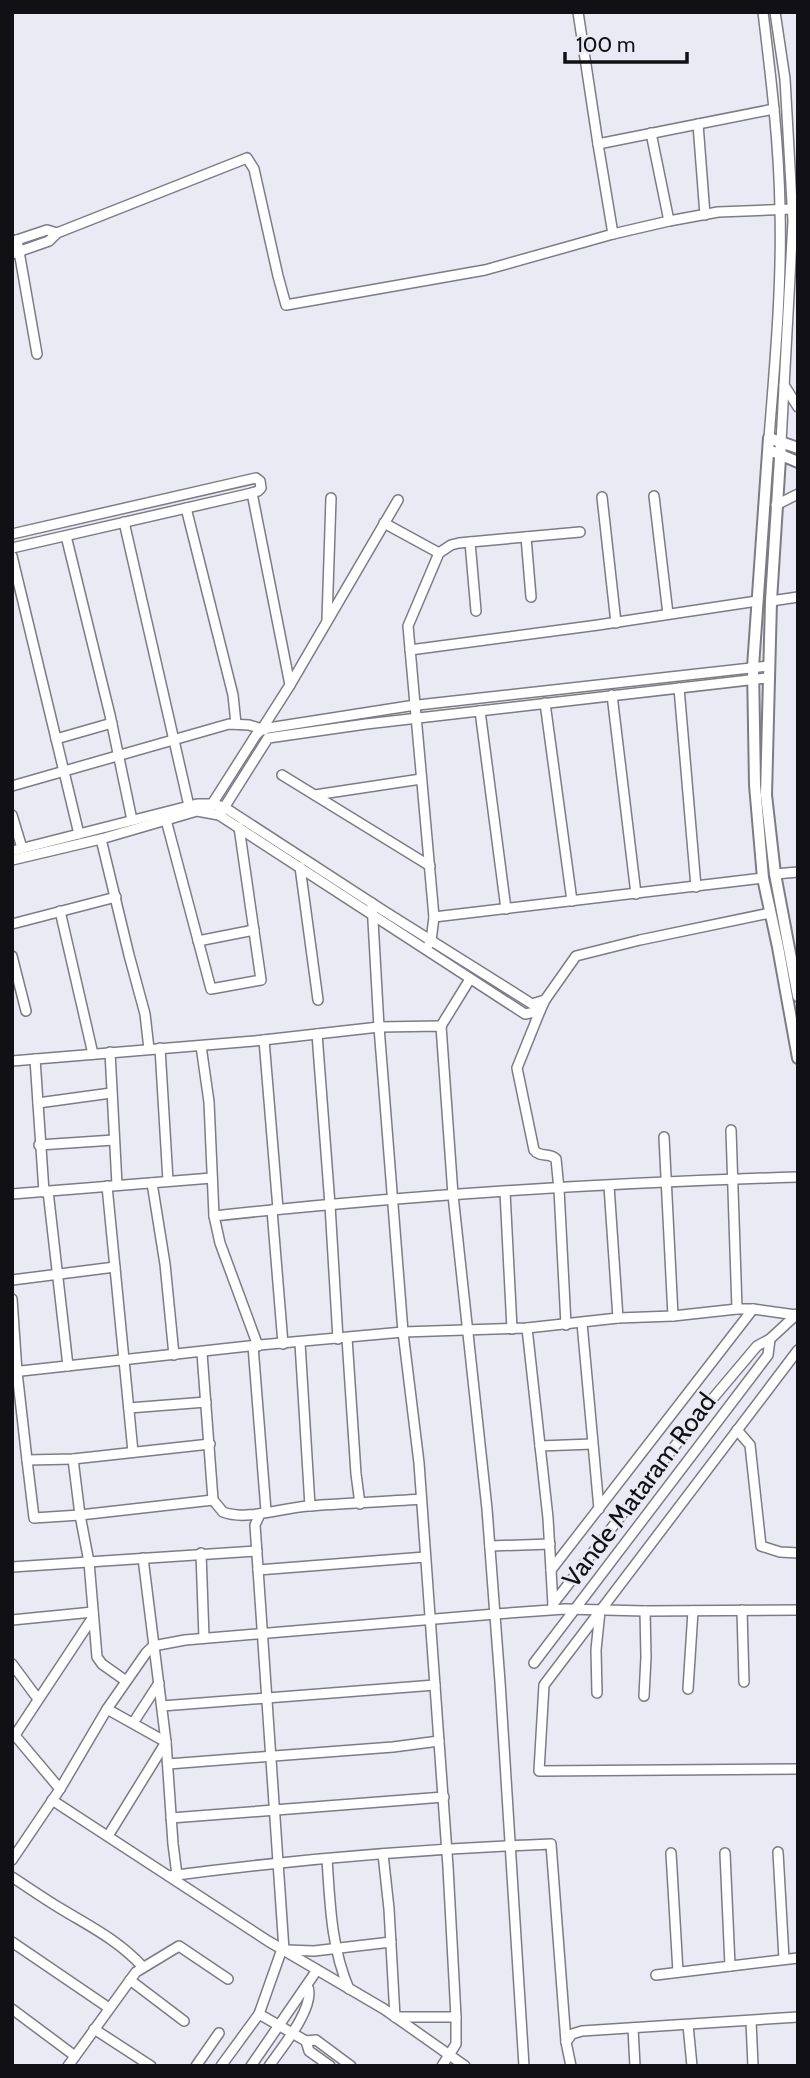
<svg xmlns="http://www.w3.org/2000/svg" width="810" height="2078" viewBox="0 0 810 2078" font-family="Cabin,sans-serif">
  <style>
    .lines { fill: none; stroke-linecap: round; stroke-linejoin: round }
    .minor-casing { stroke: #7d7c85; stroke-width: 12 }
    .major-casing { stroke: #7d7c85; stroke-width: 14 }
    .minor { stroke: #fff; stroke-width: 9 }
    .major { stroke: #fff; stroke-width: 10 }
    .labels { text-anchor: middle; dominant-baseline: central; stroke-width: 5; stroke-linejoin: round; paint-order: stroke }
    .street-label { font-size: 26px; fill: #111115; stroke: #eaeaf4 }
  </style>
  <rect width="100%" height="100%" fill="#eaeaf4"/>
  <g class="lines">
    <defs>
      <g id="minor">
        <polyline points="578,12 598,144"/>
        <path d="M763 12C771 78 779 143 780 209 782 285 775 362 769 438"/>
        <polyline points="775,12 785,79 793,221 781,442"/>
        <polyline points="698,124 705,215"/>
        <polyline points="651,133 669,221"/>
        <polyline points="613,234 598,144 774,109"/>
        <polyline points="17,240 37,354"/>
        <polyline points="14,241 47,230 57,233"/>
        <polyline points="12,254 49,241 57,233 247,158 254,169 278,276 286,305 485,270 613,234 669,221 718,212 792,209"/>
        <polyline points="784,385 798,407"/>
        <polyline points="252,493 290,685 262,729 264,730"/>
        <polyline points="654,496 668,614"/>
        <polyline points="602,497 616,623"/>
        <polyline points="776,505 798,494"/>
        <polyline points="186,508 233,695 236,724"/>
        <polyline points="124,522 189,806"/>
        <polyline points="384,523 439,553"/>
        <polyline points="12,534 256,478 260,481 261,488 258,491 252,493 12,548"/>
        <polyline points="66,536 110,715 132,820"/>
        <polyline points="526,537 531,597"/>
        <polyline points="470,542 476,611"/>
        <polyline points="12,556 79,834"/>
        <polyline points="771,601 798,597"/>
        <polyline points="327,620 331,498"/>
        <polyline points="410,650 598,625 757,601"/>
        <polyline points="290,685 398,500"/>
        <polyline points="679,688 696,887"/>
        <polyline points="612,695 636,894"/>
        <polyline points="545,703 572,901"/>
        <polyline points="480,711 506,909"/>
        <polyline points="56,739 112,723"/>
        <polyline points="282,775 430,866"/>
        <polyline points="12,786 229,724 249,725 262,729"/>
        <polyline points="315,795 421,779"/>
        <polyline points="222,811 268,738 366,724 767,678"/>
        <polyline points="207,812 256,735 262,729 409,706 768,666"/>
        <polyline points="12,815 22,848"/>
        <polyline points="166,820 211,989 261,980 239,827"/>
        <polyline points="101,839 129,955 145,1014 149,1049"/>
        <polyline points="12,851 197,804 211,804 224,807 384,911 532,1004 545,1000"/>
        <polyline points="12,860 101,839 197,811 219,815 525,1014 540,1011 545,1000 576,956 640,940 770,913"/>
        <polyline points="300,867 318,1000"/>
        <polyline points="775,874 798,872"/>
        <polyline points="372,903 379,1027 403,1332 419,1463 448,1867 456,2017 456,2044 442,2066"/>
        <polyline points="60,911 93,1054"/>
        <polyline points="434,917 763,878"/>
        <polyline points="12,924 116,897"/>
        <polyline points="198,941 254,930"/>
        <polyline points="429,944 431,941 434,917 408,626 439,553 451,545 459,543 580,532"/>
        <polyline points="12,956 26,1011"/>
        <path d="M540 1011 517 1068 534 1150C540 1158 550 1152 556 1159L559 1189 566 1325"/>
        <polyline points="441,1026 470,979"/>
        <polyline points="317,1034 330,1205 338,1339"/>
        <polyline points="264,1040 278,1209"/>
        <polyline points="201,1046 209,1102 214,1216 220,1243 258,1346"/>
        <polyline points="160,1048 168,1181"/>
        <polyline points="110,1052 117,1185"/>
        <polyline points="35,1059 44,1192"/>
        <polyline points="12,1061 254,1041 379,1027 441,1026 453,1195 487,1509 500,1682 524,2066"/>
        <polyline points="38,1103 111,1093"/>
        <polyline points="731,1130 737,1309"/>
        <polyline points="664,1137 673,1316"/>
        <polyline points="39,1145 114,1140"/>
        <polyline points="152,1183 165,1264 174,1355"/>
        <polyline points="107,1186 133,1452"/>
        <polyline points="609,1186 618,1318"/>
        <polyline points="48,1191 68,1366"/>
        <polyline points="505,1192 512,1329"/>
        <polyline points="12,1194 212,1178"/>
        <polyline points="272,1210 283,1344"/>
        <path d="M214 1216C408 1195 603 1183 798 1177"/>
        <polyline points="12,1280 115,1267"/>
        <polyline points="12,1299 17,1372 27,1460 73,1459 210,1444"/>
        <polyline points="582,1323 599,1509"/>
        <polyline points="527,1328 548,1518 553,1605"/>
        <polyline points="347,1338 356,1474 360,1504"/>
        <polyline points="300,1343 310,1506"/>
        <polyline points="253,1346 266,1511"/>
        <polyline points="798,1350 544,1685 539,1771 798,1769"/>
        <path d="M202 1353 213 1500 223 1512C246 1521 282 1508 308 1506 345 1503 383 1502 421 1499"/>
        <polyline points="12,1372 249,1346 403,1332 527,1328 618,1318 673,1316 737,1309 753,1309 796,1315"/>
        <polyline points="129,1408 206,1402"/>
        <polyline points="737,1430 750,1445 761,1546 780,1552 798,1553"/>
        <polyline points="540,1446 592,1444"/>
        <polyline points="73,1459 80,1515 89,1562 97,1657 102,1664 126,1681"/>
        <polyline points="27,1460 34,1518 80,1515 213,1500"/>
        <polyline points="260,1514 255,1525 284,1950"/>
        <polyline points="490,1546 550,1544"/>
        <polyline points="201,1553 204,1638"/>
        <polyline points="143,1558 166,1742 173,1844 177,1875"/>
        <polyline points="12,1567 257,1551"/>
        <polyline points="258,1570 425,1557"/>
        <polyline points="551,1570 753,1309"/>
        <polyline points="553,1604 698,1416 757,1346 770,1339 797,1314"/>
        <polyline points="742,1610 744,1682"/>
        <polyline points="12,1620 93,1612"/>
        <polyline points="534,1663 768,1355 770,1339"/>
        <polyline points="12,1664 38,1699"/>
        <polyline points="688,1689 693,1611"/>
        <polyline points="597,1693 596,1650 600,1611"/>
        <polyline points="644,1696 646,1657 645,1611"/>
        <polyline points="162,1706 435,1685"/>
        <polyline points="107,1709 166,1742 108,1836"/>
        <polyline points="133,1723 159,1683"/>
        <polyline points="12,1732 60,1789"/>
        <polyline points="15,1735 93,1617"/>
        <polyline points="168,1764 393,1747 439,1741"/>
        <polyline points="52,1800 268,1941 384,2009 465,2066"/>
        <polyline points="171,1818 444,1797"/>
        <polyline points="778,1852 784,1959"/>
        <polyline points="671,1853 678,1972"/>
        <polyline points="725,1853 730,1966"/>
        <polyline points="383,1854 389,1909 395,2017 456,2017"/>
        <path d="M327 1859C330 1903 331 1947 349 1989"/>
        <polyline points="12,1860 60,1789 107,1709 146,1653 153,1646 185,1640 495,1614 565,1609 645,1611 798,1610"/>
        <path d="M169 1876C296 1859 423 1849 551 1844L566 2042 571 2066"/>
        <path d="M12 1877C29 1888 46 1900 63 1910 93 1928 119 1941 143 1967"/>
        <polyline points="12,1942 109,2008"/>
        <polyline points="286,1950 314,1951 391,1942"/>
        <polyline points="656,1975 798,1958"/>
        <polyline points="130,1980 184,2021"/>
        <polyline points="12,2009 75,2056"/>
        <polyline points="259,2014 306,2041 316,2040 351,2066"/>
        <polyline points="751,2021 753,2066"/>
        <polyline points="688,2025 692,2066"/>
        <polyline points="633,2028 635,2066"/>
        <polyline points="94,2029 151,2066"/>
        <polyline points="306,2041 309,2051 330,2066"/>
        <polyline points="566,2042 572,2034 582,2031 798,2017"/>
        <polyline points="68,2066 136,1972 179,1946 228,1979"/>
        <polyline points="196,2066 219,2033"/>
        <polyline points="221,2066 259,2014 282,1949"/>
        <polyline points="251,2066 317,1970"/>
        <path d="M269 2066C281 2049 318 2004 307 1985"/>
      </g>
      <g id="major">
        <polyline points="781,442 771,601 766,795 775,874 798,996"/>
        <polyline points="798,448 769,438 753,667 755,785 763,878 778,947 798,1058"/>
        <polyline points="774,452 798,462"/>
      </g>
    </defs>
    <use href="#minor" class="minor-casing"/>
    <use href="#major" class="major-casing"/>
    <use href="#minor" class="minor"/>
    <use href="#major" class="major"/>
  </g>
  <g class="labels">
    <g class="street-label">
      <text transform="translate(639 1490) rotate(-53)">Vande Mataram Road</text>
    </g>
  </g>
  <rect width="810" height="2078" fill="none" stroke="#111115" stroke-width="28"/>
  <path d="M565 52v10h122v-10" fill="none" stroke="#111115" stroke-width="3.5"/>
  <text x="576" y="52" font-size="21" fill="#111115" stroke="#eaeaf4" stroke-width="5" paint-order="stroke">100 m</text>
</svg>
